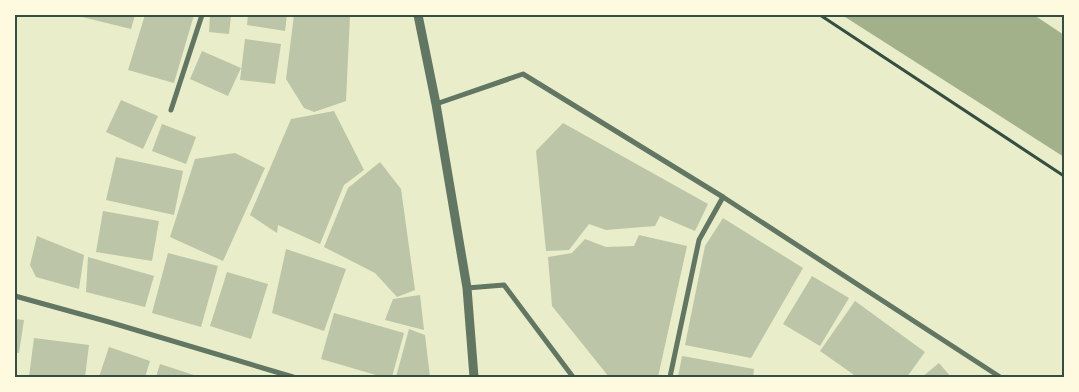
<svg xmlns="http://www.w3.org/2000/svg" width="1079" height="392" viewBox="0 0 1079 392" font-family="Bitter,serif">
  <style>
    .water { fill: #a3b18a }
    .building { fill: #bcc5a7 }
    .lines { fill: none; stroke-linecap: round; stroke-linejoin: round }
    .path { stroke: #344e41; stroke-width: 3 }
    .minor { stroke: #617663; stroke-width: 5 }
    .tertiary { stroke: #617663; stroke-width: 9 }
    .neatline { fill: none; stroke: #344e41; stroke-width: 2 }
  </style>
  <rect width="100%" height="100%" fill="#e9edc9"/>
  <polygon class="water" points="842,15 1034,15 1064,35 1064,157"/>
  <g class="building">
    <polygon points="74,15 135,15 131,29"/>
    <polygon points="145,15 194,15 174,83 128,70"/>
    <polygon points="210,15 231,15 229,34 209,32"/>
    <polygon points="248,15 287,15 285,31 247,25"/>
    <polygon points="294,15 350,15 346,101 314,112 304,108 286,79"/>
    <polygon points="245,39 281,44 275,84 240,80"/>
    <polygon points="202,51 241,68 228,96 190,79"/>
    <polygon points="121,100 158,116 143,149 106,132"/>
    <polygon points="334,111 364,170 344,185 320,244 278,225 277,233 250,215 291,119"/>
    <polygon points="563,123 708,204 695,231 660,216 655,226 606,230 589,224 569,250 546,251 536,151"/>
    <polygon points="162,124 196,137 186,164 152,151"/>
    <polygon points="235,153 265,168 223,261 170,237 195,159"/>
    <polygon points="116,157 183,171 174,215 106,200"/>
    <polygon points="380,162 401,189 415,290 397,297 375,273 324,247 348,188"/>
    <polygon points="103,211 159,221 152,261 96,252"/>
    <polygon points="723,218 803,268 751,358 685,345 705,246"/>
    <polygon points="639,235 687,246 658,377 609,377 552,306 548,257 572,253 585,239 606,247 634,246"/>
    <polygon points="37,236 84,255 79,289 36,277 30,265"/>
    <polygon points="286,249 346,269 324,331 272,313"/>
    <polygon points="168,253 218,266 201,327 152,313"/>
    <polygon points="88,257 154,276 145,307 86,292"/>
    <polygon points="227,272 268,284 251,339 210,326"/>
    <polygon points="812,276 849,298 820,346 783,324"/>
    <polygon points="420,295 424,330 385,320 393,299"/>
    <polygon points="855,301 925,352 907,377 857,377 820,351"/>
    <polygon points="334,313 404,333 392,377 383,377 321,359"/>
    <polygon points="15,319 24,320 19,353 15,353"/>
    <polygon points="409,329 425,335 430,377 396,377"/>
    <polygon points="34,338 89,345 85,377 29,377"/>
    <polygon points="109,347 150,361 145,377 99,377"/>
    <polygon points="682,356 754,369 753,377 678,377"/>
    <polygon points="939,363 951,377 922,377"/>
    <polygon points="160,364 200,377 156,377"/>
  </g>
  <g class="lines">
    <polyline class="path" points="820,15 1064,176"/>
    <g class="minor">
      <polyline points="436,104 523,74 723,197 1000,377"/>
      <polyline points="171,110 202,15"/>
      <polyline points="467,288 504,285 573,377"/>
      <polyline points="15,296 109,322 293,377"/>
      <polyline points="670,377 699,240 723,197"/>
    </g>
    <polyline class="tertiary" points="418,15 436,104 467,288 474,377"/>
  </g>
  <rect width="1079" height="392" fill="none" stroke="#fefae0" stroke-width="32"/>
  <rect x="16" y="16" width="1047" height="360" class="neatline"/>
</svg>
